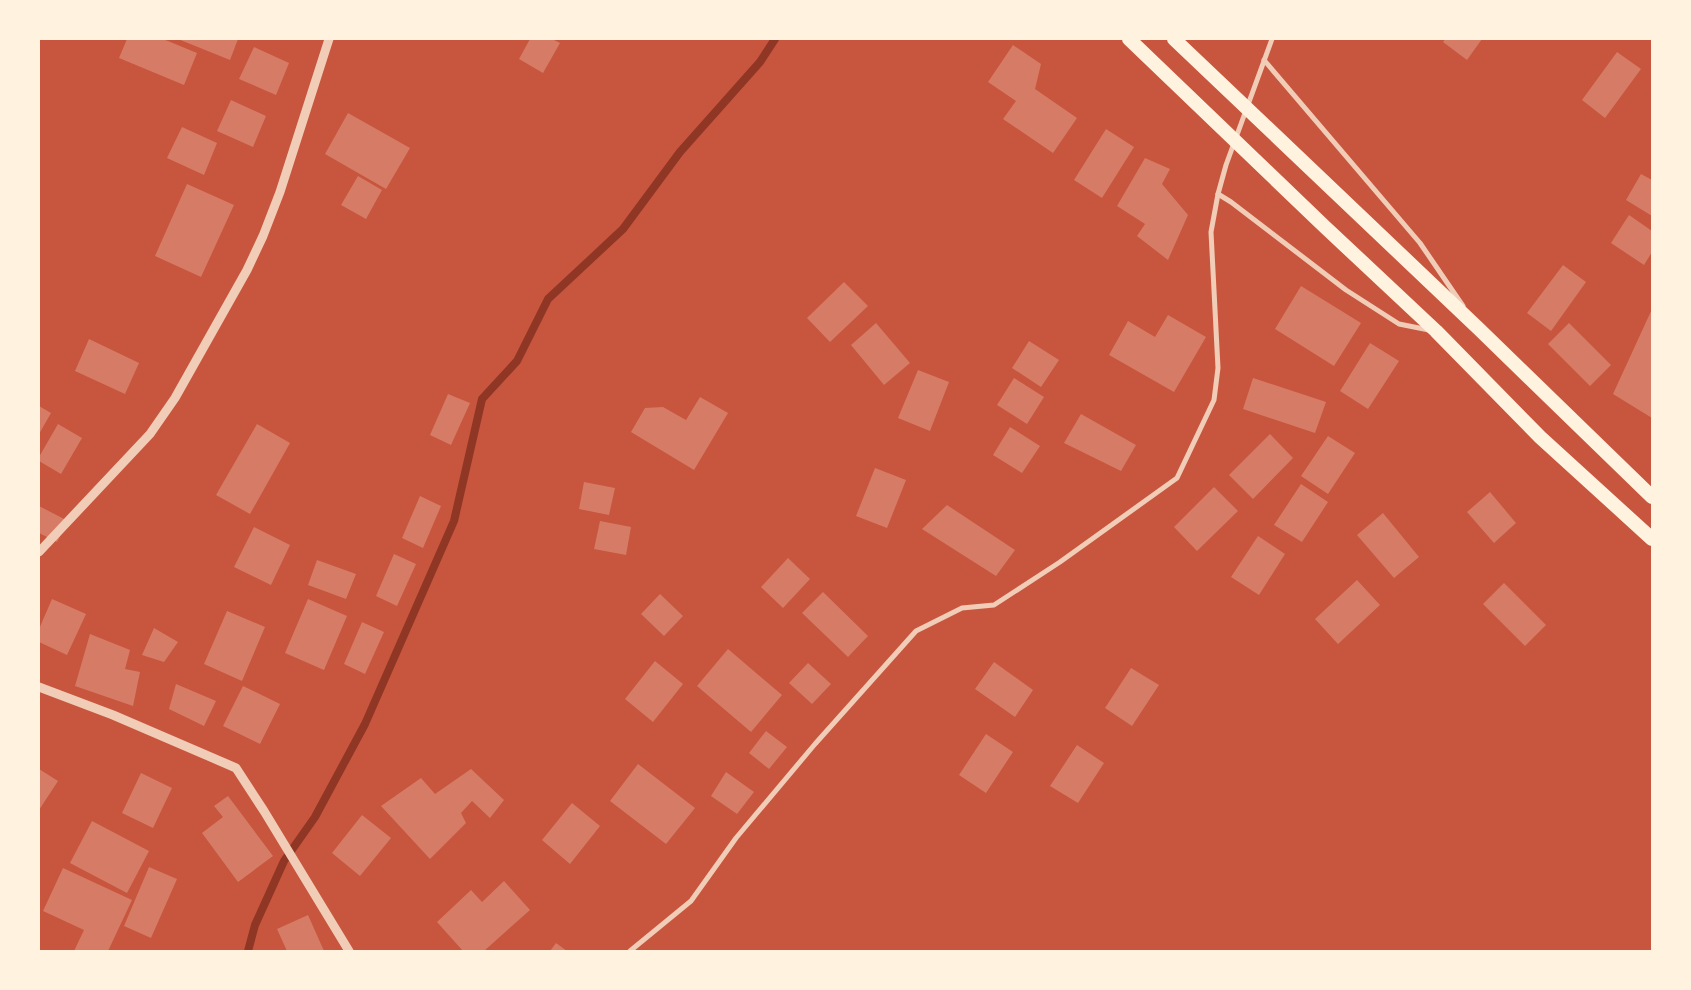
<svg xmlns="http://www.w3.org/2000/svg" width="1691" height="990" viewBox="0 0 1691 990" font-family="Commissioner,sans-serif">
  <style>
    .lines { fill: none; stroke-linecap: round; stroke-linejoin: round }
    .stream { stroke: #8f3625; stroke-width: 8 }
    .building { fill: #d67c66 }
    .minor { stroke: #f1ccb7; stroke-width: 5 }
    .tertiary { stroke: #f1ccb7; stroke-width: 9 }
    .trunk { stroke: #fff3e0; stroke-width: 14 }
  </style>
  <rect width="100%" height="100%" fill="#c8553d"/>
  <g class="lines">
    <polyline class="stream" points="248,951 255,925 284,861 315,817 365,724 454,521 482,399 517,361 548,299 623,229 680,152 760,62 775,39"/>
  </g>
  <g class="building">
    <polygon points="127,39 163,39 197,53 184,85 119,58"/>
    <polygon points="178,39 238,39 230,60"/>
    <polygon points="530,39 552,39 560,43 543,73 519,59"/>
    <polygon points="1445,39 1482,39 1467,60 1443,42"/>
    <polygon points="1013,45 1041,64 1035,89 1077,118 1053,153 1003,119 1016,101 988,82"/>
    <polygon points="254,47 289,63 276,95 239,79"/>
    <polygon points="1617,52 1641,69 1605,118 1582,100"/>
    <polygon points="231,100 266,116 253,147 217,131"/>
    <polygon points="348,113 410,148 386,189 325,154"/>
    <polygon points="182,127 217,143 204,175 167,158"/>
    <polygon points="1106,129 1134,147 1102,198 1074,180"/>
    <polygon points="1145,158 1170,169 1162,184 1188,215 1168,260 1137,236 1145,224 1117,206"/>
    <polygon points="1641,174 1652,180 1652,216 1626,200"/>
    <polygon points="358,176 382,190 366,219 341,205"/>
    <polygon points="187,184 234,205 201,277 155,256"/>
    <polygon points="1629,215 1652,231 1652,252 1644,265 1611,243"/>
    <polygon points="1563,265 1586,282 1551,331 1527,313"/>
    <polygon points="844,282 868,306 830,342 807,318"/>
    <polygon points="1301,286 1361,323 1334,366 1275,329"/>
    <polygon points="1652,309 1652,418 1613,394"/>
    <polygon points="1168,315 1206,337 1174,392 1109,355 1128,321 1155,337"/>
    <polygon points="876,323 910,363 884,385 851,345"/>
    <polygon points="1569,323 1611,365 1590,386 1548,344"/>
    <polygon points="89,339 139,363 125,394 75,371"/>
    <polygon points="1029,341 1059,360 1041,387 1012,368"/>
    <polygon points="1370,343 1399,361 1368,409 1340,391"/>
    <polygon points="918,370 949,382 930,431 898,418"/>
    <polygon points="1014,378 1044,397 1027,424 997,405"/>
    <polygon points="1253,378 1326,402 1315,433 1243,409"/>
    <polygon points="448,394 470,403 451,445 430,435"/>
    <polygon points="700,397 728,413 694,470 631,432 645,408 663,407 686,420"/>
    <polygon points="39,406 51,413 39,434"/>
    <polygon points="1081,414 1136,445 1121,471 1064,443"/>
    <polygon points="58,424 82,438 61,474 39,461 39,457"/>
    <polygon points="257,424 290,443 250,514 216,495"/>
    <polygon points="1010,427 1040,446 1022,473 993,455"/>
    <polygon points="1270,434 1293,458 1253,499 1229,475"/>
    <polygon points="1328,436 1355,453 1328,494 1301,476"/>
    <polygon points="875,468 906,480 887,528 856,516"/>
    <polygon points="584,482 615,488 609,515 579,509"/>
    <polygon points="1301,484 1328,502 1302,542 1274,525"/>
    <polygon points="1214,487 1238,511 1197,551 1174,527"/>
    <polygon points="1490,492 1516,523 1494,543 1467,512"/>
    <polygon points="420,496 441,506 423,548 402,538"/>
    <polygon points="947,505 1015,550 996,576 922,529"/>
    <polygon points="39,506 68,521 57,542 39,533"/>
    <polygon points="1383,513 1419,557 1394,578 1357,535"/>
    <polygon points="600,521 631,527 626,555 594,549"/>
    <polygon points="254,527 290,545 271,585 234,567"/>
    <polygon points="1258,536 1285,554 1259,595 1231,577"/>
    <polygon points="394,554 416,564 397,606 376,596"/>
    <polygon points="788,558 810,579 783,608 761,587"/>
    <polygon points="317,560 356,574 346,599 308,585"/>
    <polygon points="1357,580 1380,605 1338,644 1315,619"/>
    <polygon points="1504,583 1546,625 1525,646 1483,604"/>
    <polygon points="823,592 868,636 848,657 802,613"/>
    <polygon points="660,594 683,616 664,636 641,614"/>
    <polygon points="52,599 86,614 67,655 39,642 39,629"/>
    <polygon points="308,599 347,616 324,670 285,653"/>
    <polygon points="227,611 265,627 242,681 204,664"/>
    <polygon points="362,622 384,632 365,674 344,664"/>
    <polygon points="154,628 178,642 164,662 142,655"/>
    <polygon points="90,634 130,650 125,669 140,672 133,706 75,686"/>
    <polygon points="728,649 782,695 751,732 697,686"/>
    <polygon points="655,661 683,684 653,722 625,699"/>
    <polygon points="994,662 1033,690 1015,717 975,689"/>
    <polygon points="808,663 831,684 812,704 789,683"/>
    <polygon points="1131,668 1159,685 1132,726 1105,708"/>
    <polygon points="176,684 216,701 204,726 169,709"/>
    <polygon points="243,686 280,704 260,744 223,726"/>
    <polygon points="766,731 787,747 769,769 749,753"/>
    <polygon points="986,734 1013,752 986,793 959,775"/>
    <polygon points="1077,745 1104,763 1078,803 1050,786"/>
    <polygon points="638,764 695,808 666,844 610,801"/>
    <polygon points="39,769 58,781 39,810"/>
    <polygon points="471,769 504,800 490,818 472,801 461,813 466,823 430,859 381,806 421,778 435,794"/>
    <polygon points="726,772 754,792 737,814 711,796"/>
    <polygon points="141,773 172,788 153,828 122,813"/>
    <polygon points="228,796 273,856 238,882 202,833 223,817 214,806"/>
    <polygon points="572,803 600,826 570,864 542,840"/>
    <polygon points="362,815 391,838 360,876 332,853"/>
    <polygon points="92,821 149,851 127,893 70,863"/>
    <polygon points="149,867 177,879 151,938 124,926"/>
    <polygon points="63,868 132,900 108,951 74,951 84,930 43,911"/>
    <polygon points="504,881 530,910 484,951 463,951 437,922 471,890 482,902"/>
    <polygon points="308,915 324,951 287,951 277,929"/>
    <polygon points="556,943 567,951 550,951"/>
  </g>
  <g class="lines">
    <g class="minor">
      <polyline points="1264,60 1420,243 1463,306"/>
      <polyline points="1218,194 1231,202 1346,290 1399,324 1429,330"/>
      <polyline points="630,951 691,901 736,838 815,744 916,631 962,608 994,605 1060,562 1177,478 1214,400 1218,368 1211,232 1218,194 1226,165 1272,39"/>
    </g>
    <g class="tertiary">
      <polyline points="39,552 150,434 175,398 247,270 263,236 280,192 329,39"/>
      <polyline points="39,687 113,715 236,768 264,811 349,951"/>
    </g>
    <g class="trunk">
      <polyline points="1129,39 1325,227 1436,331 1540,437 1652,539"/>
      <polyline points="1174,39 1479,329 1652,497"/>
    </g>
  </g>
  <rect width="1691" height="990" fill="none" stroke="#fff3e0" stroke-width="80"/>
</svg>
